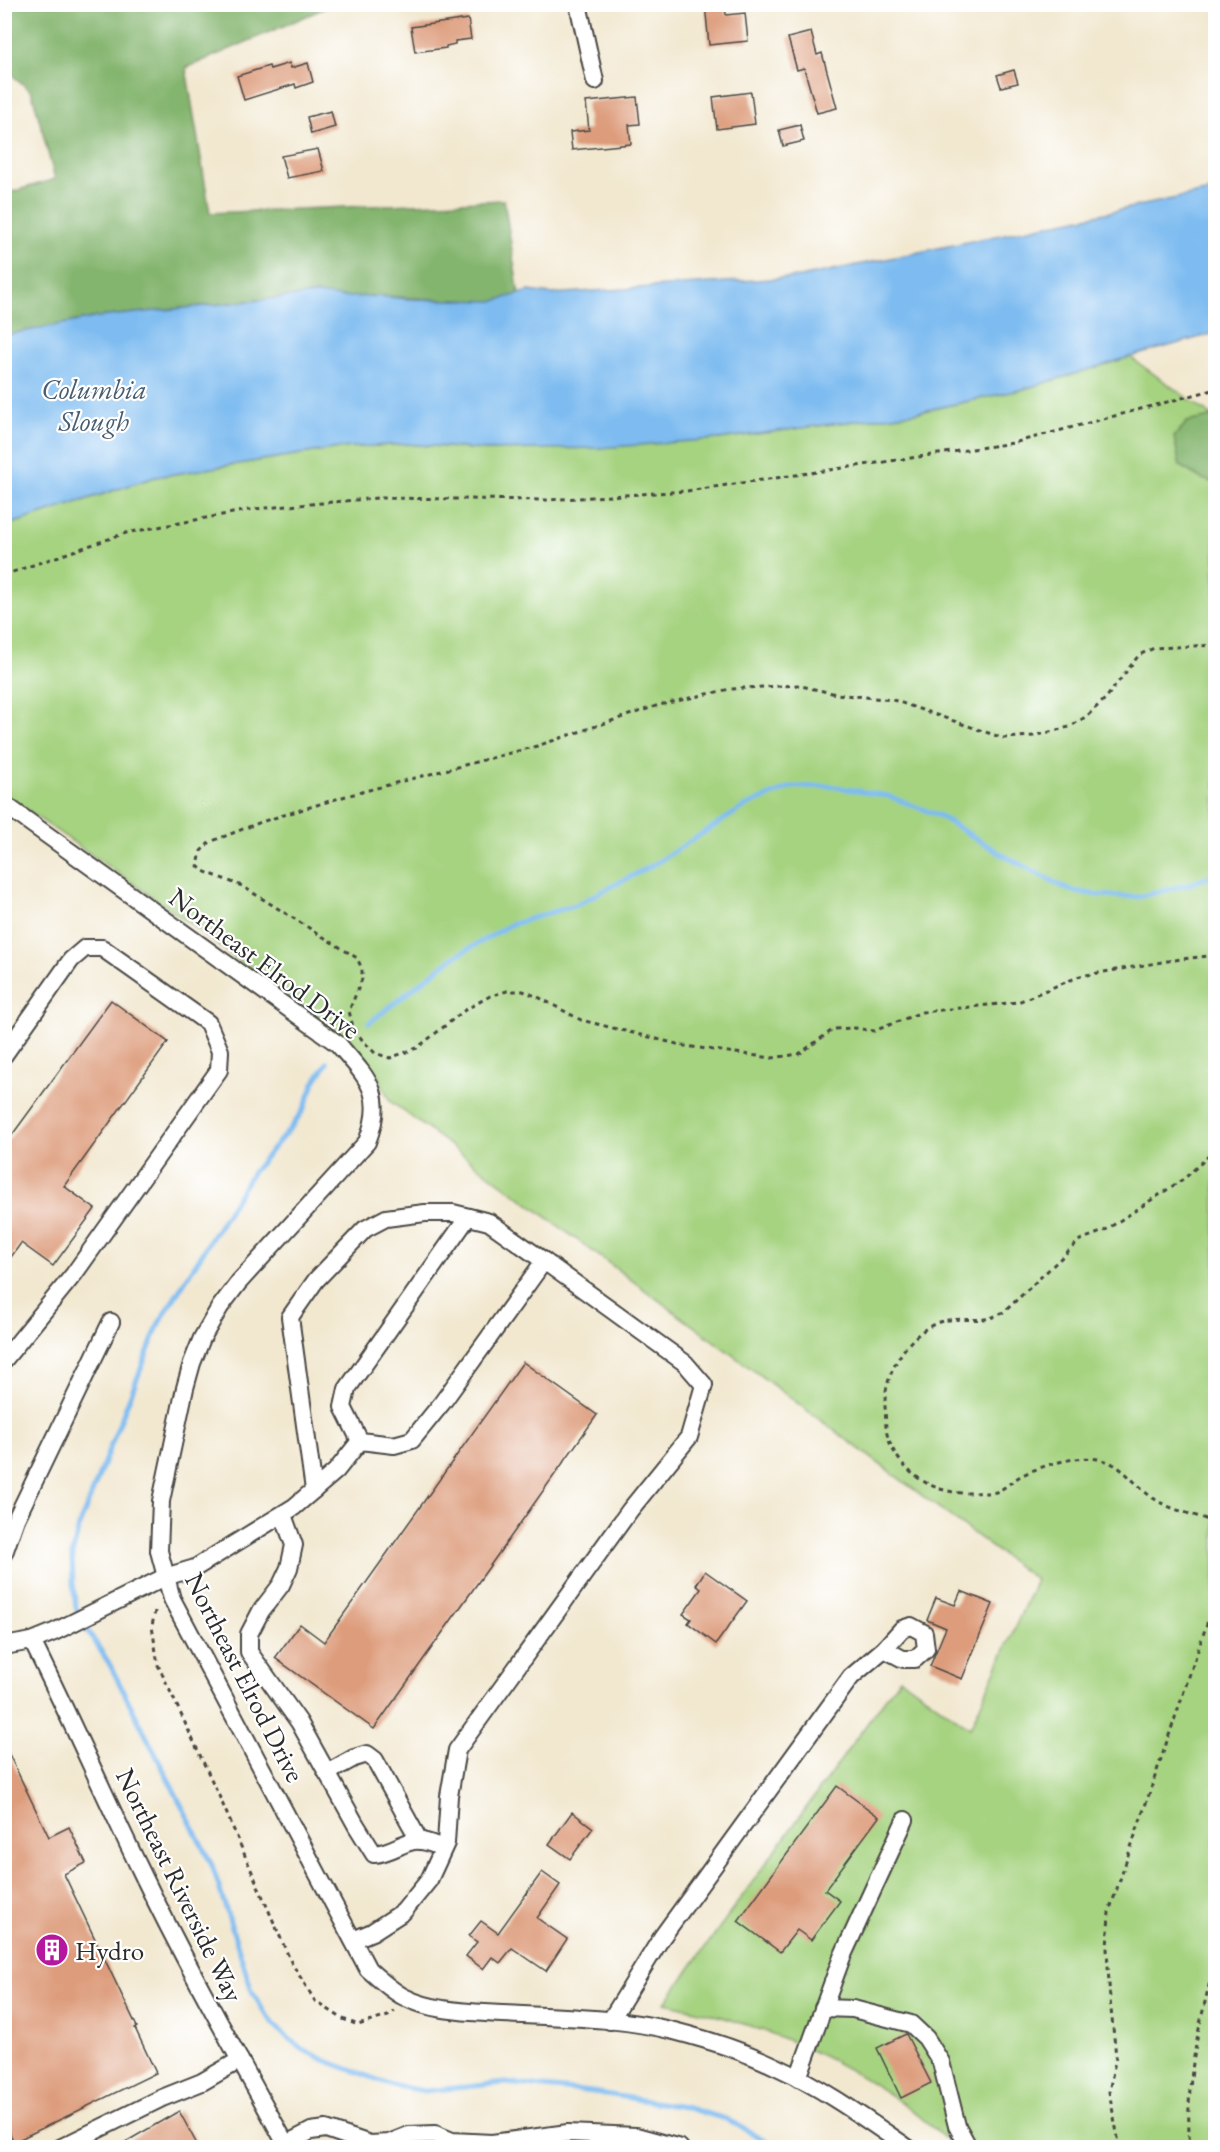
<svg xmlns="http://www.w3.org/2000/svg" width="1220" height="2152" viewBox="0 0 1220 2152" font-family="'EB Garamond',serif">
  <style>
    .green { fill: #a6d380; stroke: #687f56; stroke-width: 1.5 }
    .forest { fill: #84b56e; stroke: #58704c; stroke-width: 1.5 }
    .water { fill: #7dbbf0; stroke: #54738e; stroke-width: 1.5 }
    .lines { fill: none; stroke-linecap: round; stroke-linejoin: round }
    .stream { stroke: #7dbbf0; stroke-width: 5 }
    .building { fill: #dd9c7c }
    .minor-casing { stroke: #494744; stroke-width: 20 }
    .path { stroke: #494744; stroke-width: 3; stroke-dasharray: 4.5 4.5; stroke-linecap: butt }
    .minor { stroke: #fff; stroke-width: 16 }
    .labels { text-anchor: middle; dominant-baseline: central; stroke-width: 4.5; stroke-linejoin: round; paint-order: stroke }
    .street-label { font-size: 27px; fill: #2b2b2b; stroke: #fff }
    .poi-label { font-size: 27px; fill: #2b2b2b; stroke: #fff; text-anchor: start }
    .water-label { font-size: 28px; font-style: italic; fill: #485d70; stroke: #fff }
  </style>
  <rect width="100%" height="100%" fill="#fff"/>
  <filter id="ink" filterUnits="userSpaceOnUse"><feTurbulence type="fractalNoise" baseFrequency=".0167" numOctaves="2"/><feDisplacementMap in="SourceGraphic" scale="12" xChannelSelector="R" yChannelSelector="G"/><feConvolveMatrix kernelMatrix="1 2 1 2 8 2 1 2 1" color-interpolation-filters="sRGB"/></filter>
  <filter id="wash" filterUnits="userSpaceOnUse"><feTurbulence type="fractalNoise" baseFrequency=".008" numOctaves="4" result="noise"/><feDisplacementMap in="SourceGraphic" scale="24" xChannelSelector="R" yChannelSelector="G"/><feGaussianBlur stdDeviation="1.35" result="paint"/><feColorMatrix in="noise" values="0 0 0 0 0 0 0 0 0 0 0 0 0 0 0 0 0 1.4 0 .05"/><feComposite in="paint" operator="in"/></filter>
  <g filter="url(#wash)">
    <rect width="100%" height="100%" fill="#f2e8d0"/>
    <path class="green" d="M1130 357 1215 418V2147H955C940 2135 926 2121 910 2109 837 2055 753 2021 665 2003L900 1678 970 1728 1036 1580 390 1101 377 1075 343 1039 170 909 5 795V526L155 477 339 448 407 444 487 450 718 439 915 413 1024 389Z"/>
    <g class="forest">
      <polygon points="5,5 332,5 186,68 210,213 504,200 519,295 494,301 466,301 379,296 342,297 317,294 98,317 5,335 5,194 55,179 32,92 5,69"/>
      <polygon points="1215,416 1216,416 1215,483 1202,479 1180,466 1174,437 1187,422"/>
    </g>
    <polygon class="water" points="1215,190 1215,333 1130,357 1024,389 914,413 718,439 599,448 487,450 407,444 339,448 155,477 5,526 5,335 98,317 317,294 342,297 379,296 409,299 494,301 529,291 551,294 800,277"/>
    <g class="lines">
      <g class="stream">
        <polyline points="369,1023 451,959 510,925 578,904 653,865 744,807 791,787 830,786 888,796 938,815 1003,855 1069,890 1098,895 1138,897 1190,884 1216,874"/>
        <polyline points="327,1063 314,1083 304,1109 293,1125 252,1173 159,1323 79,1526 72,1555 73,1583 76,1608 85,1627 109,1663 212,1865 252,1991 264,2012 281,2032 302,2049 324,2060 392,2085 424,2091 505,2083 593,2092 684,2107 726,2119 780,2148"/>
      </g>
    </g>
    <g id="blocks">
      <g class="building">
        <polygon points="705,4 725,4 726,15 745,13 748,41 709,45"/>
        <polygon points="468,19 471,39 455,41 455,44 446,46 446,48 415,52 411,27"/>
        <polygon points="811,32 817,55 822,53 837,108 817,113 804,68 797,70 788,38"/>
        <polygon points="290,63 291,68 308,63 313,82 296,88 295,84 244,100 237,76 269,66 270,69"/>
        <polygon points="1014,70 1018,83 1001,87 997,75"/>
        <polygon points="751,92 755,124 717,129 713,97"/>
        <polygon points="637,97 640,124 629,125 631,144 572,150 570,132 589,130 586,102"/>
        <polygon points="331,111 335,127 311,134 307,117"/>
        <polygon points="800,125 804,141 783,146 779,130"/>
        <polygon points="318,149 324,171 287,178 281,156"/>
        <polygon points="111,1000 168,1042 64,1186 95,1209 53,1266 21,1243 4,1267 4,1146"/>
        <polygon points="523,1362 597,1415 374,1729 275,1658 300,1624 324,1642"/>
        <polygon points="705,1571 747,1601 716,1644 688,1623 691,1619 683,1614 701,1589 696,1585"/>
        <polygon points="961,1591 993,1604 962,1679 930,1666 946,1628 927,1620 936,1598 955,1605"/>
        <polygon points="4,1744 49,1837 69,1827 86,1863 64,1874 137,2027 135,2028 156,2073 14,2142 4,2122"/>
        <polygon points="837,1786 879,1817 825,1890 840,1901 811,1940 797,1930 780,1952 738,1921"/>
        <polygon points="572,1812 593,1828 570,1859 549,1844"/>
        <polygon points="542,1872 560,1885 537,1918 567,1939 546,1971 512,1948 500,1963 492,1957 483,1969 466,1956 477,1942 469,1936 481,1921 498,1933"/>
        <polygon points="906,2034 931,2083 901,2098 877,2048"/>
        <polygon points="179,2111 199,2148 115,2148"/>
      </g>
    </g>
  </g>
  <g filter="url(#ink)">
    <use href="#blocks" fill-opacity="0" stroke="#494744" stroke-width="1.5"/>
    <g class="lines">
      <defs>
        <g id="minor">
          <polyline points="578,4 595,81"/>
          <path d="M4 804 338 1044C368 1079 386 1094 367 1142L239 1282 220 1307 202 1338 192 1363 185 1388 161 1501 159 1551 172 1599 368 1969C379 1979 391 1990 404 1997 433 2012 471 2012 502 2014 559 2017 618 2017 674 2031 709 2040 744 2051 777 2067 823 2088 866 2119 908 2148"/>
          <polyline points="4,1055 71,960 85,948 102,948 208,1023 220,1051 219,1070 74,1274 4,1360"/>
          <polyline points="360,1441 343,1407 347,1389 468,1217"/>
          <polyline points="314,1490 290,1317 316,1280 365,1229 386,1218 425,1213 453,1213 489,1222 544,1261"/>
          <path d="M283 1515 294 1545 289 1568 281 1585 261 1611 249 1634V1652L299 1722 356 1825 374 1854C392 1853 406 1839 420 1841 428 1841 436 1846 443 1848"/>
          <polyline points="4,1553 16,1519 111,1322"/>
          <path d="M32 1641C70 1717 104 1795 141 1871 186 1965 238 2056 288 2148"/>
          <polyline points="4,1646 32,1641 54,1632 165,1577 195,1568 294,1507 336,1471 360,1441 394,1445 412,1440 442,1403 544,1261 685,1363 704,1385 689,1437 630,1510 457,1750 449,1796 446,1843 429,1880 403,1912 372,1932 353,1940"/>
          <polyline points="327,1773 354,1758 367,1754 375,1760 419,1840"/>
          <polyline points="823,2008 853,2009 911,2024 926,2038 941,2062 957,2126 969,2148"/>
          <polyline points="610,2021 662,1937 851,1677 884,1649 902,1629 911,1626 924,1633 926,1649 915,1659 903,1659 884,1649"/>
          <polyline points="798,2078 842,1957 905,1820"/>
          <polyline points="286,2144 311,2131 326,2129 370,2144 389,2143 409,2135 435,2134 452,2141 492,2143 568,2133 636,2136 680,2148"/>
          <polyline points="60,2148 162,2098 202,2082 240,2060"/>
        </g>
      </defs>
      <use href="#minor" class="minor-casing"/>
      <g class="path">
        <polyline points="4,575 126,533 254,509 378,498 547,500 687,491 1013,443 1216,389"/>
        <polyline points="1216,645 1154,648 1139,655 1106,698 1087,716 1069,727 1034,736 1003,738 893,700 836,694 797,685 730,689 659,705 537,746 346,796 261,822 210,842 201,851 198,866 203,871 242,886 357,958 362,969 362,979 349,1011 353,1027 363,1041 375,1053 390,1058 417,1048 465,1010 490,996 507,991 523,991 538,997 581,1020 685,1046 772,1058 799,1054 834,1029 856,1028 874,1031 922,1012 1018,1002 1080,976 1174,960 1208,956 1216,953"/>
        <path d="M1216 1149 1185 1178 1104 1231 1080 1240 1004 1312C1000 1314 995 1316 991 1318 974 1322 954 1316 937 1323 907 1334 883 1376 885 1407 886 1416 885 1426 887 1434 897 1471 932 1494 969 1493 977 1492 989 1494 996 1492 1004 1489 1012 1481 1019 1477 1039 1466 1076 1455 1098 1459 1120 1462 1133 1483 1149 1495 1169 1511 1193 1513 1216 1523"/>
        <polyline points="155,1611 152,1626 158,1665 220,1798 291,1962 315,2001 343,2019 358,2025 388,2016 395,2011"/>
        <polyline points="1120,2148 1109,2092 1116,2056 1110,2000 1107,1949 1109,1912 1216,1597"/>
        <path d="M1190 2148C1184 2083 1200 2020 1216 1958"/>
      </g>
      <use href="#minor" class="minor"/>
    </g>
  </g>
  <defs>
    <symbol id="building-disc" viewBox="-11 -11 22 22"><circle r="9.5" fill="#b5179e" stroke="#fff"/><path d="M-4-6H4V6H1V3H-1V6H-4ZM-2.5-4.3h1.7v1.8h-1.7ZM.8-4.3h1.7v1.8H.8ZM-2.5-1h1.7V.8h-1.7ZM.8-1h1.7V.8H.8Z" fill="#fff"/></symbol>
  </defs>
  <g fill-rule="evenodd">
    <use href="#building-disc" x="33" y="1931" width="38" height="38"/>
  </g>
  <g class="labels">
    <g class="street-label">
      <text transform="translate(265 963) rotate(37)">Northeast Elrod Drive</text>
      <text transform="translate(245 1677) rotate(63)">Northeast Elrod Drive</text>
      <text transform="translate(180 1885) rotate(64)">Northeast Riverside Way</text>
    </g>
    <g class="poi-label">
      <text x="75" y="1950">Hydro</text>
    </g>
    <g class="water-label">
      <text x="94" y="389">Columbia<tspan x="94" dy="32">Slough</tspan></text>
    </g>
  </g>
  <rect width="1220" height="2152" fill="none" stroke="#fff" stroke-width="24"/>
</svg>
